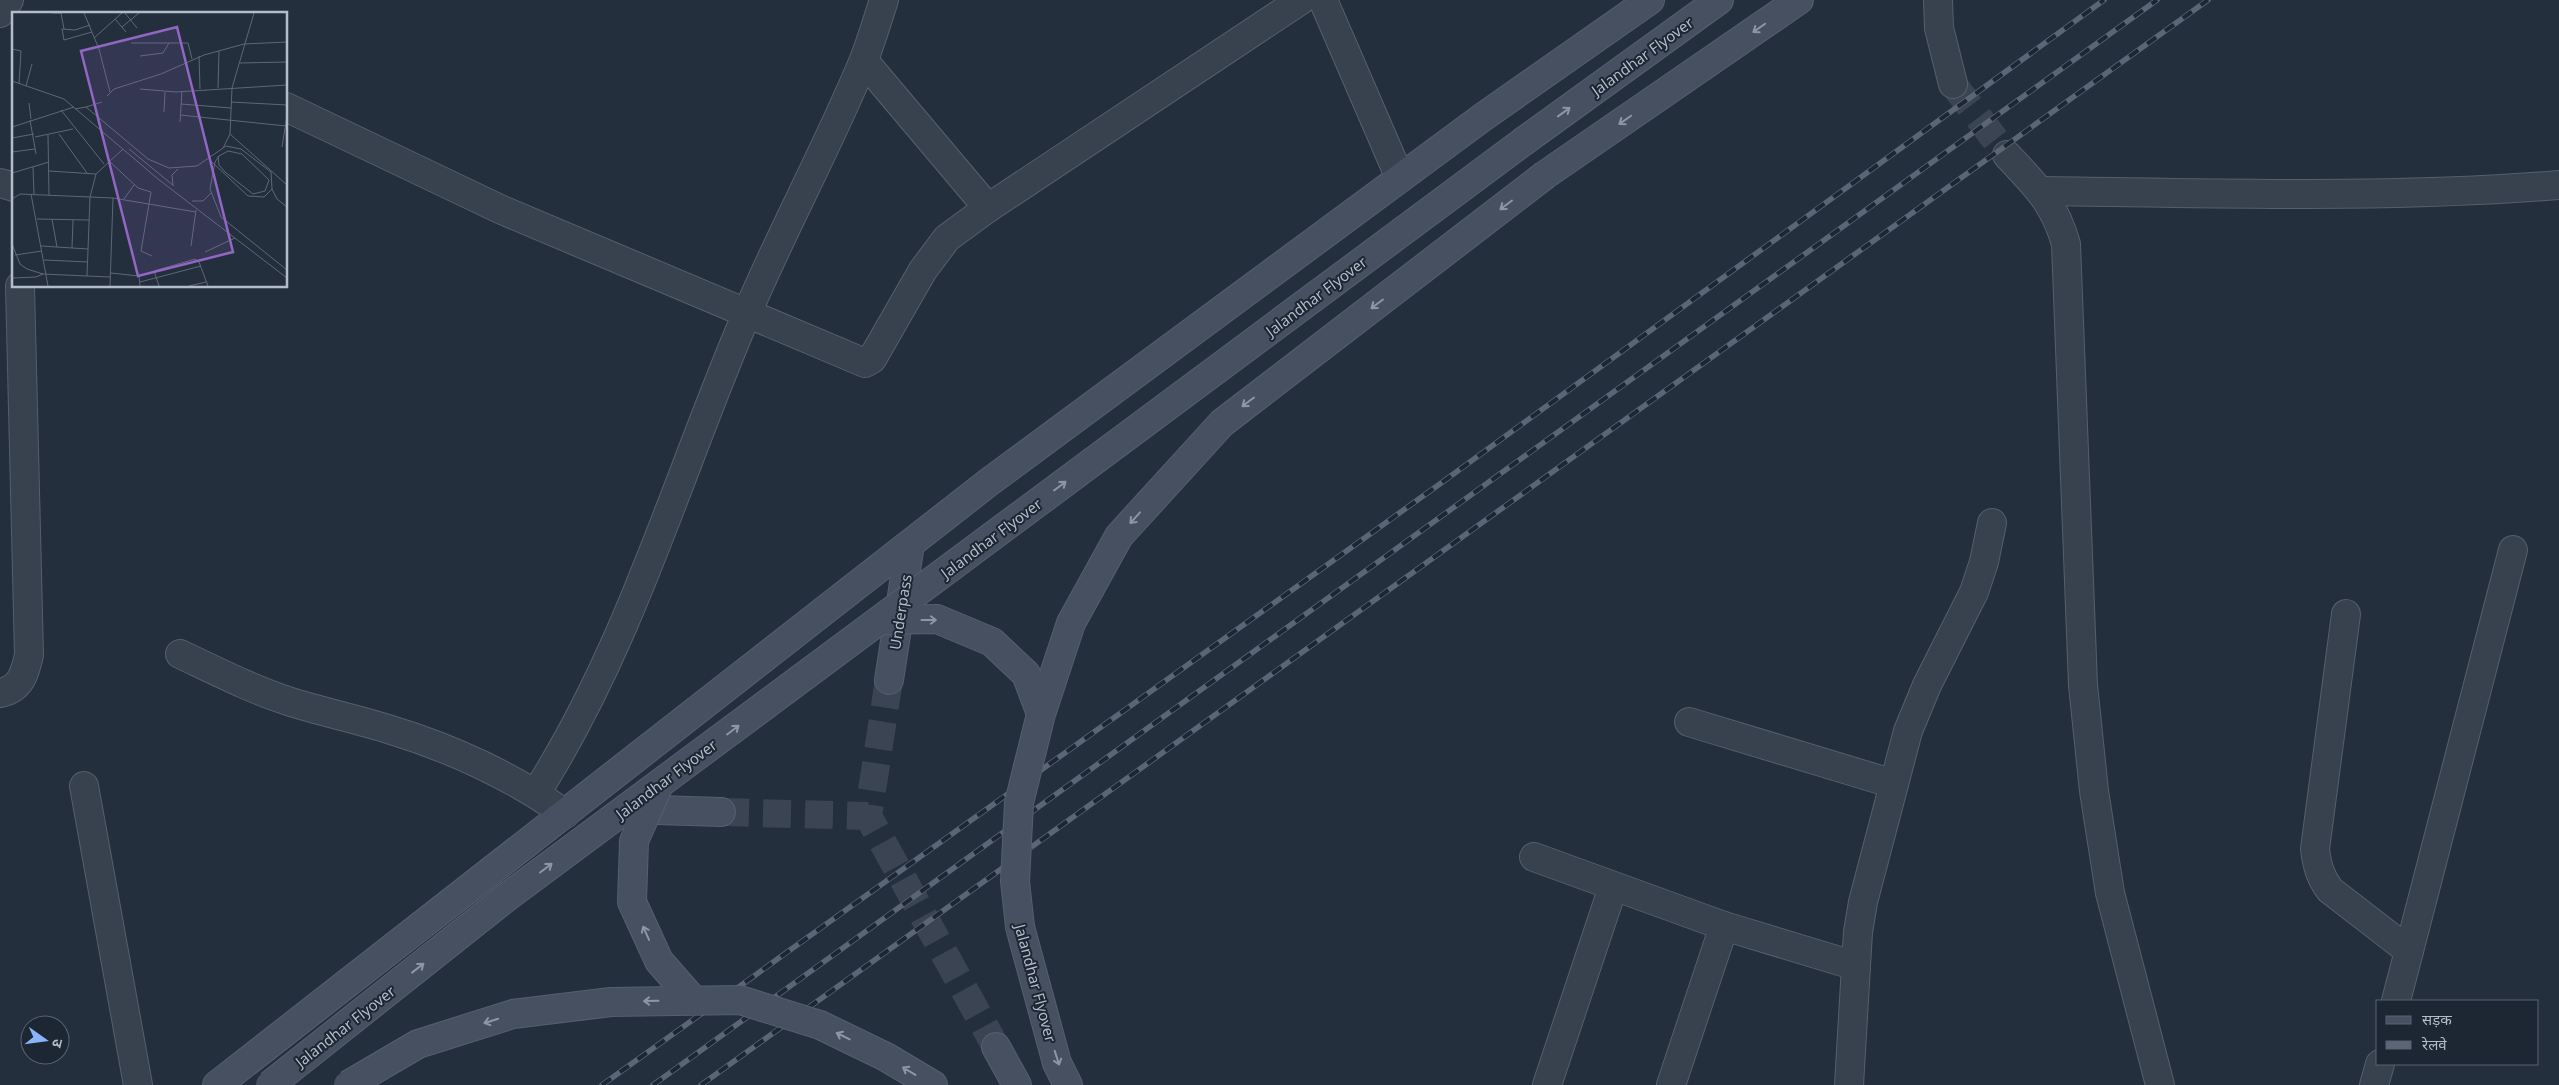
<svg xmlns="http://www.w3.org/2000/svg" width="2559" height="1085" viewBox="0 0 2559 1085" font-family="'Noto Sans','Noto Sans Devanagari',sans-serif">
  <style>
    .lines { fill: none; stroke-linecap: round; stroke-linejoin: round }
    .tertiary-tunnel { stroke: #3a4453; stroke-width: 28; stroke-dasharray: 28 14; stroke-linecap: butt }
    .secondary-tunnel { stroke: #3a4453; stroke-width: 28; stroke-dasharray: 28 14; stroke-linecap: butt }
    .minor-casing { stroke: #565f6c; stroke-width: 30 }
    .tertiary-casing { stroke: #565f6c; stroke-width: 30 }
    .secondary-casing { stroke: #565f6c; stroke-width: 30 }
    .minor { stroke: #38414e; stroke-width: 28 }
    .tertiary { stroke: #38414e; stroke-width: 28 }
    .secondary { stroke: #465061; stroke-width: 28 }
    .rail-casing { stroke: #5a6575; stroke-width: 5.5 }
    .rail { stroke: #1d2633; stroke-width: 4; stroke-dasharray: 11; stroke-linecap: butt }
    .secondary-bridge-casing { stroke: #565f6c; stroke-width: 30; stroke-linecap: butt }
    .secondary-bridge { stroke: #465061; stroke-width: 28 }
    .oneway { stroke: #8e96a5 }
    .labels { text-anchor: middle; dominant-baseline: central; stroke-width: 4; stroke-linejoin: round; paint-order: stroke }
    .street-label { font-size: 15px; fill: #b4bcc9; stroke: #1d2633 }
    .inset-road { fill: none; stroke: #5e6776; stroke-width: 1 }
    .view { fill: #9266c3; fill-opacity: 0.15; stroke: #9266c3; stroke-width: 2.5 }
    .inset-edge { fill: none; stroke: #b4bcc9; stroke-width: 2.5 }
  </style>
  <rect width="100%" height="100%" fill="#242f3e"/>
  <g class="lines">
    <polyline class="tertiary-tunnel" points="1953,84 2007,155"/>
    <g class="secondary-tunnel">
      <polyline points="889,680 868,816 996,1047"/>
      <polyline points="721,812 868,816"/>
    </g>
    <defs>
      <g id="minor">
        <polyline points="1323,0 1400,178"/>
        <polyline points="0,13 9,0"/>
        <polyline points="864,61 988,208"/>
        <polyline points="286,107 502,210 865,363 872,359 923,270 947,238 988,208 1301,0"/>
        <polyline points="0,183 14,187"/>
        <path d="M2042 191C2214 193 2387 199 2559 185"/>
        <path d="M2346 614 2315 849C2317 865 2320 877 2330 890L2409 951"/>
        <path d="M180 654C216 671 251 689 288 701 322 712 357 719 391 730 451 748 514 777 565 814"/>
        <path d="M0 693C21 689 25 673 29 655L20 286"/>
        <polyline points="1689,722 1894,784"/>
        <polyline points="84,786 138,1085"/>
        <path d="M536 793C631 644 678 473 748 311 784 227 828 146 863 62 871 42 877 21 884 0"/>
        <polyline points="1534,857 1724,926 1856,966"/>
        <polyline points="2396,1001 2513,550"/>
        <polyline points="1547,1085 1613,887"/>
        <polyline points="1671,1085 1724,926"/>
        <polyline points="1849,1085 1858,932 1863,902 1908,731 1927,685 1974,592 1984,562 1992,523"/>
        <polyline points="2374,1085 2380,1064"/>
      </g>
      <g id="tertiary">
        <polyline points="1938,0 1939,28 1953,84"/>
        <path d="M2007 155C2036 186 2054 202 2066 244L2083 685 2094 791 2110 893 2160 1085"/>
      </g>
      <g id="secondary">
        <polyline points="1524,141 1719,0"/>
        <polyline points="1545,175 1799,0"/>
        <polyline points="889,680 910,544"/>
        <polyline points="626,809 721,812"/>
        <polyline points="1020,927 1057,1063 1068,1085"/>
        <polyline points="996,1047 1017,1085"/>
        <polyline points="886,1057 933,1085"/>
        <polyline points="217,1085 989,482 1483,117 1650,0"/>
      </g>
    </defs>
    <use href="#minor" class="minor-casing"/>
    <use href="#tertiary" class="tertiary-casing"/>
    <use href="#secondary" class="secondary-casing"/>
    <use href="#minor" class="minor"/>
    <use href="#tertiary" class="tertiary"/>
    <use href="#secondary" class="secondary"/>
    <defs>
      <g id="rail">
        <polyline points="602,1085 1437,486 2104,0"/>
        <polyline points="653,1085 2157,0"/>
        <polyline points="701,1085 2208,0"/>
      </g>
    </defs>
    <use href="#rail" class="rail-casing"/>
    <use href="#rail" class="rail"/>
    <defs>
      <g id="secondary-bridge">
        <polyline points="880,620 937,619 992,642 1026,674 1041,714"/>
        <polyline points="658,787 634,841 632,902 659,961 694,1001"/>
        <polyline points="1020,927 1015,881 1019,803 1041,714 1071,623 1119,536 1222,423 1545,175"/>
        <polyline points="270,1085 507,897 1524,141"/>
        <polyline points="348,1085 418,1044 513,1014 611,1002 740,1000 820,1025 886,1057"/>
      </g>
    </defs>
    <use href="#secondary-bridge" class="secondary-bridge-casing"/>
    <use href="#secondary-bridge" class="secondary-bridge"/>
  </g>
  <defs><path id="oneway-shaft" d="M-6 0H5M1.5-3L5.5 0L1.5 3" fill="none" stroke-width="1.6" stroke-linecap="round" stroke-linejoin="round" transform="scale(1.25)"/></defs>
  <g class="oneway">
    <use href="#oneway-shaft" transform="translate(1759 28) rotate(145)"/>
    <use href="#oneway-shaft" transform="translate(1564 112) rotate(-36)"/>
    <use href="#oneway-shaft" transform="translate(1625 120) rotate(145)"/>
    <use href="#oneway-shaft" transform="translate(1506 205) rotate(143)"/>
    <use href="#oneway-shaft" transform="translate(1377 304) rotate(143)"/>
    <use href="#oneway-shaft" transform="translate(1248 402) rotate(143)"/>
    <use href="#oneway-shaft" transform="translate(1060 486) rotate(-37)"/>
    <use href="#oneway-shaft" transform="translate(1135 518) rotate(132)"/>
    <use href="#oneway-shaft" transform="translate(929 620)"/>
    <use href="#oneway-shaft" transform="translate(733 730) rotate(-37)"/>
    <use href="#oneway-shaft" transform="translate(546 868) rotate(-37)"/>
    <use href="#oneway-shaft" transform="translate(646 933) rotate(-114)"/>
    <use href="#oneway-shaft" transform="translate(418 968) rotate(-38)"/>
    <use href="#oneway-shaft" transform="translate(651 1001) rotate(179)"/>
    <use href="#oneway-shaft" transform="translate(491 1021) rotate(162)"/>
    <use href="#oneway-shaft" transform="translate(843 1036) rotate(-154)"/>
    <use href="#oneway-shaft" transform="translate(1057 1058) rotate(72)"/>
    <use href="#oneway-shaft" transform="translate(909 1071) rotate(-149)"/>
  </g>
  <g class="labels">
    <g class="street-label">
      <text transform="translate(1642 56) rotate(-36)">Jalandhar Flyover</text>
      <text transform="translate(1316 296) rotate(-37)">Jalandhar Flyover</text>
      <text transform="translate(991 538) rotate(-37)">Jalandhar Flyover</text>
      <text transform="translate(900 612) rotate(-81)">Underpass</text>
      <text transform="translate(666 779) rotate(-37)">Jalandhar Flyover</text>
      <text transform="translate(1036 983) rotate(75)">Jalandhar Flyover</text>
      <text transform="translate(345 1026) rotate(-38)">Jalandhar Flyover</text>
    </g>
  </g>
  <g transform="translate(12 12)">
    <rect width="275" height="275" fill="#242f3e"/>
    <path class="inset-road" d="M40 1H49L52 17M72 1 87 37 98 80M113 1 125 16M103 7 114 20M78 13 63 18 50 17 52 28 80 20M110 15 127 1M82 26 110 1M119 31H176L180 47M0 37 9 39 7 72M128 44 151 41 157 31M187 44 188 77M228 51 275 50M0 69 52 87 146 167 275 266M14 74 20 52M206 76 207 39M128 77 164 80 275 73M95 84 102 77 149 62 192 43 232 32 275 30M219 90 275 93M17 91 19 107M169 92 219 96M74 95 90 90M63 97 74 95 136 147 157 156 185 154 214 134 229 137 259 160 260 177 252 185 236 184 200 150M49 98 92 152M152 100 153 80M168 103 274 114M18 108 24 142M168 110 170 79M0 115 62 95M47 122 75 161M218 122 275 173M36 123 37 183M23 125 61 117M0 126 22 122M270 135 275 104M211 136 218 122 220 76 242 1M117 137 162 174M0 140 23 137M206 144 207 153 213 160 241 182 253 179 257 168 230 142 216 139 207 144 203 150 198 177 209 205 275 258M96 148 126 176 139 180 129 239 140 244M21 155 22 182M37 159 84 162M0 161 37 150M161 173 160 163 166 157M260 177 265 187 275 195M19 182 36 274M0 187 8 182 101 186 184 200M112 187 122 173M180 189H191L199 181M25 207 77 208M40 207 45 235M0 232 8 252 15 257 31 262 98 265M29 234 76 237M179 234 184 198M60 236 61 208M193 240 223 226M3 243 30 239M32 248 76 250M99 261 127 264 128 274M75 264 78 185 84 162 111 137M0 266 24 265 31 262M128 270 189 254M98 274 101 186M147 274 142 259 183 247 187 250 196 274M177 274 194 270"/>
    <path class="view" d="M165 15 221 240 126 264 69 39Z"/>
    <rect width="275" height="275" class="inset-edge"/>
  </g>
  <rect x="2376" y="1000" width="162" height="65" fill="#1d2633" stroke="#59626f"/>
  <rect x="2386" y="1016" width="25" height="8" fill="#465061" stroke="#59626f"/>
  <text x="2422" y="1025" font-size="15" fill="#b4bcc9">सड़क</text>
  <rect x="2386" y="1041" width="25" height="8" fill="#5a6575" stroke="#59626f"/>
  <text x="2422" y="1050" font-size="15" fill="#b4bcc9">रेलवे</text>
  <g transform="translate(45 1040) rotate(104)"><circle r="24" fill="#1d2633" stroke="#59626f"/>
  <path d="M0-4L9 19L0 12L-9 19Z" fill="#8ab4f8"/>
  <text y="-8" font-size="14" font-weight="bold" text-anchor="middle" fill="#b4bcc9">उ</text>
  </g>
</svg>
